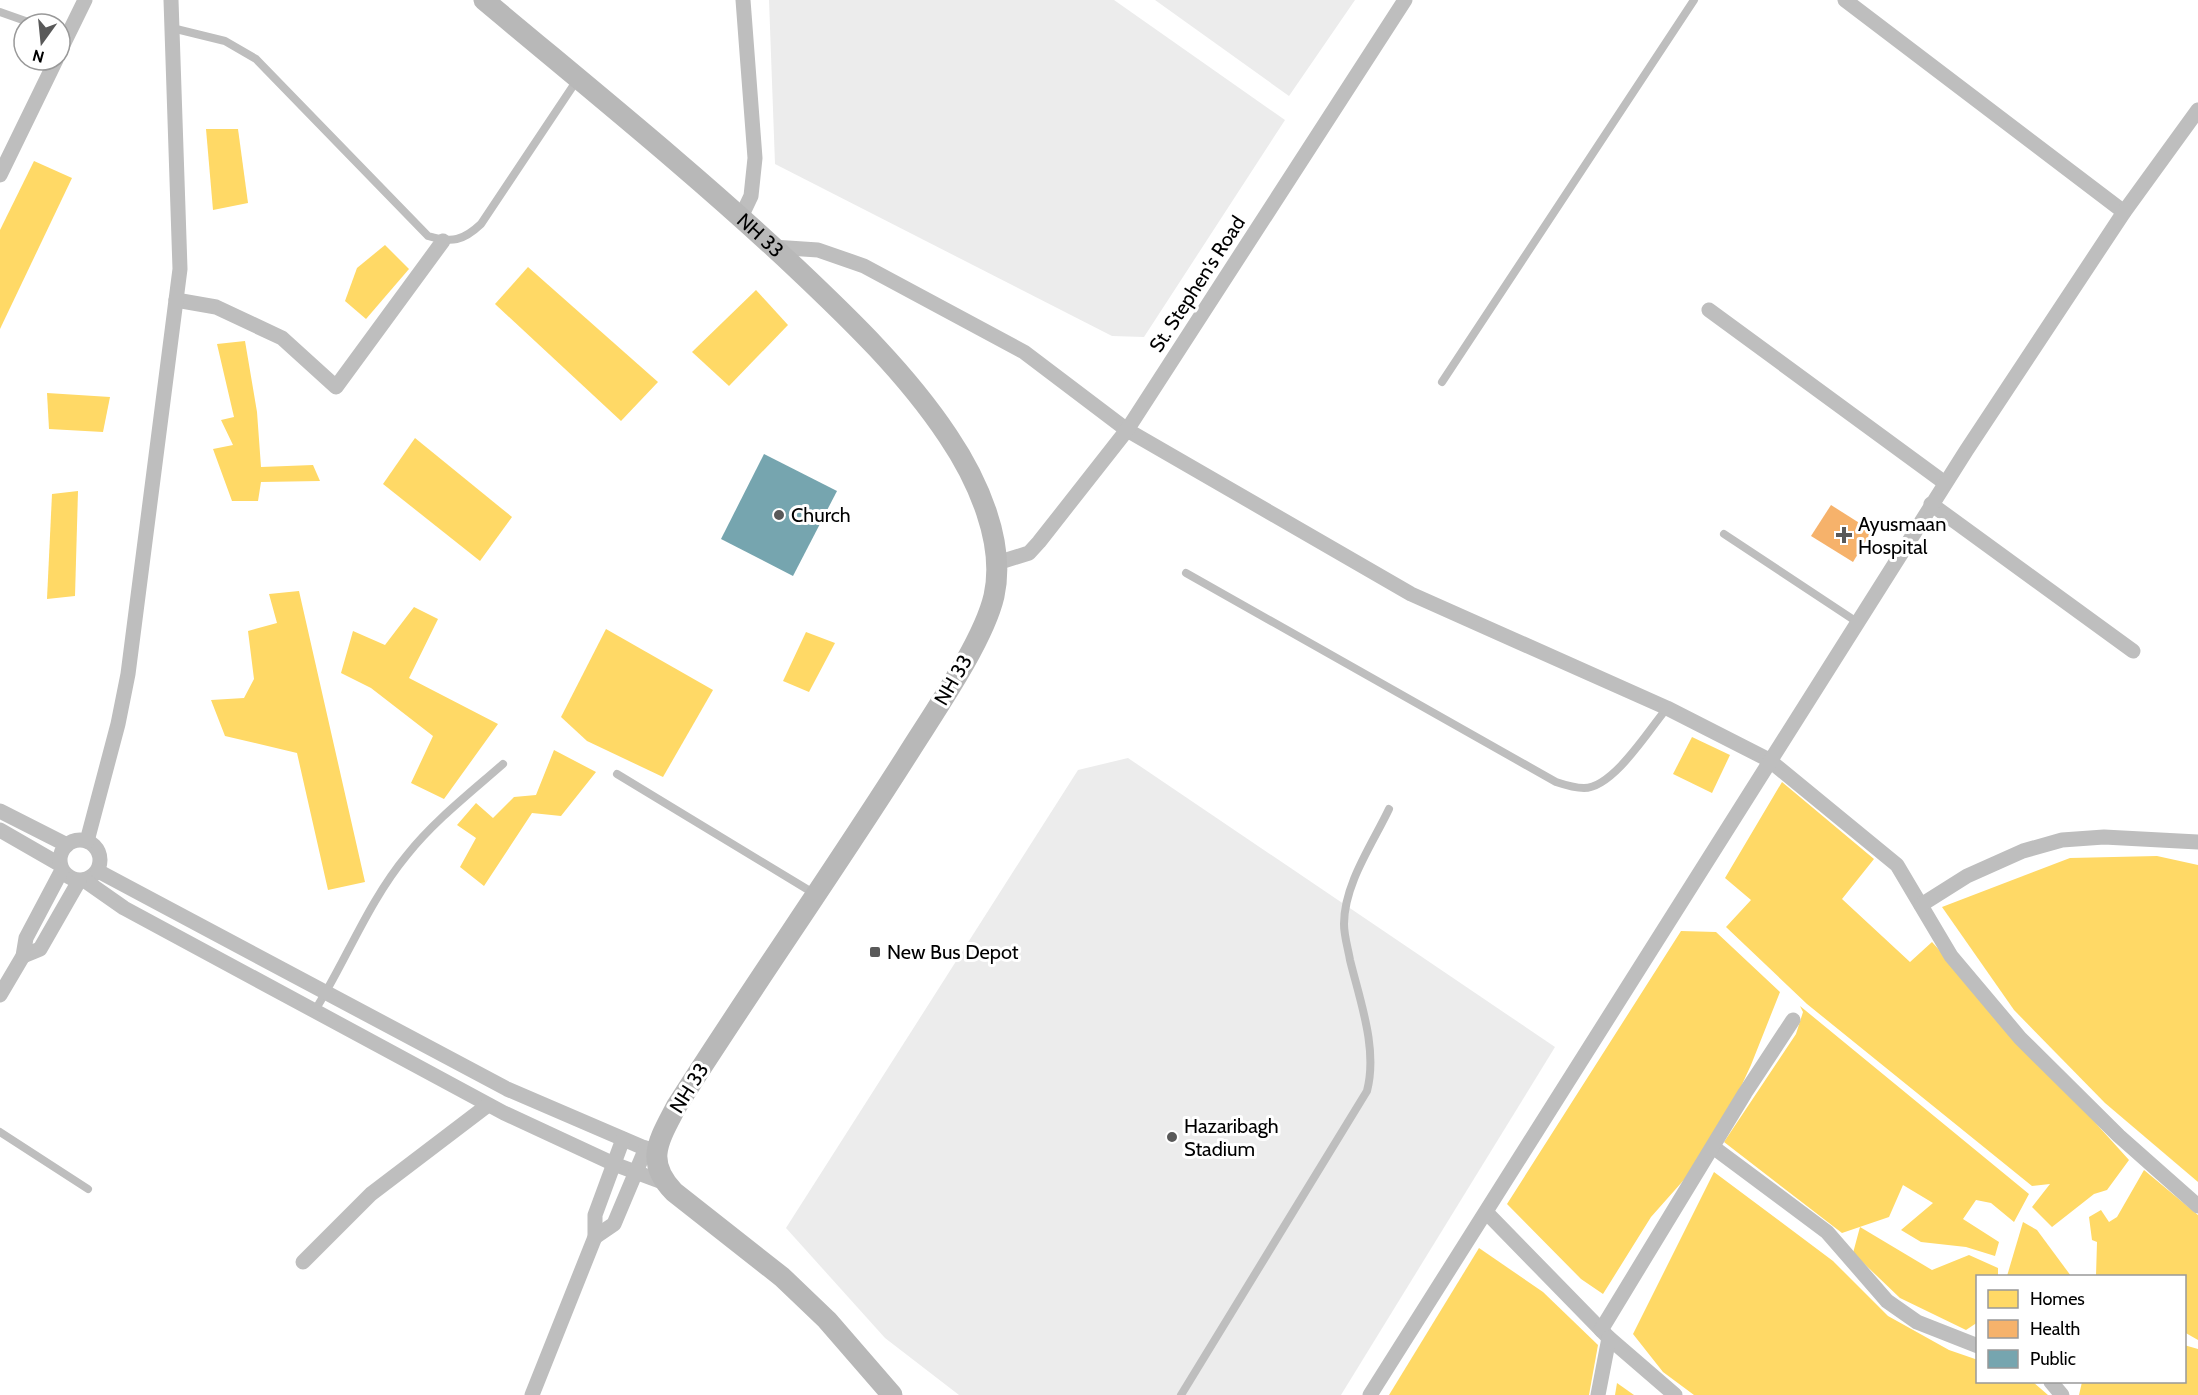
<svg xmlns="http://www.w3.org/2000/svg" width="2198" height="1395" viewBox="0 0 2198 1395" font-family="Cabin,sans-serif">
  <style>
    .grass { fill: #ececec }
    .homes { fill: #ffd966 }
    .health { fill: #f6b26b }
    .public { fill: #76a5af }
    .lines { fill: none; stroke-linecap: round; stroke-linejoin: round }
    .lane { stroke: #bebebe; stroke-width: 8 }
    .street { stroke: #bebebe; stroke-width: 15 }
    .secondary { stroke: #b8b8b8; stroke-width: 21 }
    .poi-dot { fill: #595959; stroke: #fff; stroke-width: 2 }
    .labels { text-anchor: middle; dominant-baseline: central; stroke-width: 6; stroke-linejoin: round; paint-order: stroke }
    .street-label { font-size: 20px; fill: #000; stroke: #fff }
    .poi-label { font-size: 20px; fill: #000; stroke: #fff; text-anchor: start }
  </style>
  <rect width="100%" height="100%" fill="#fff"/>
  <g class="grass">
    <polygon points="769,0 1114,0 1285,120 1144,337 1112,336 775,164"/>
    <polygon points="1155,0 1355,0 1289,96"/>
    <polygon points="1128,758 1555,1047 1341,1395 959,1395 885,1338 786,1228 1078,770"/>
  </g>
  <g class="homes">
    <polygon points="206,129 238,129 248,203 213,210"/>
    <polygon points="34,161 72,178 0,329 0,230"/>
    <polygon points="385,245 409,269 366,319 345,301 357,268"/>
    <polygon points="528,267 658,382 621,421 495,304"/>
    <polygon points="756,290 788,325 729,386 692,352"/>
    <polygon points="245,341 257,412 261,467 313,465 320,481 261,482 258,501 232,501 213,449 233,445 221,420 234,417 217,344"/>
    <polygon points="47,393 110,397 103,432 49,429"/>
    <polygon points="415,438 512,517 480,561 383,484"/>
    <polygon points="78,491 75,596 47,599 52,494"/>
    <polygon points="299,591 365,882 328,890 297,753 225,736 211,700 244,698 254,679 248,631 277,623 269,594"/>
    <polygon points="414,607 438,619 409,678 498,724 444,799 411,783 433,736 371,688 341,673 353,631 385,645"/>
    <polygon points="606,629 713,690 663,777 587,741 561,717"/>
    <polygon points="806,632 835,643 809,692 783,681"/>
    <polygon points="1692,737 1730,755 1712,793 1673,774"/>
    <polygon points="554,750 596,772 561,816 532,813 484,886 460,867 476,838 457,825 476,803 493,818 514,797 536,795"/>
    <polygon points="1782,782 1874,859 1842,899 1910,962 1932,942 2129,1160 2107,1190 2094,1194 2052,1227 2032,1207 2050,1184 2032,1186 1807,1004 1726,927 1751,900 1725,878"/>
    <polygon points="2157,856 2198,865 2198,1182 2105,1103 2014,1010 1942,907 2070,858"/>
    <polygon points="1681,931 1716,932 1780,992 1751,1065 1713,1147 1651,1217 1603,1294 1581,1279 1507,1204"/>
    <polygon points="1800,1006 2029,1194 2014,1222 1991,1203 1976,1200 1963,1219 1999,1242 1995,1256 1966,1247 1921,1242 1901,1230 1933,1203 1903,1185 1889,1217 1842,1233 1724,1142 1796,1034 1803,1012"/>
    <polygon points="2144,1170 2198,1215 2198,1340 2184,1332 2184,1276 2096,1276 2097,1242 2092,1240 2089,1217 2101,1210 2109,1222 2117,1217"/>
    <polygon points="1714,1172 1833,1261 1888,1316 1949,1350 1978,1360 1978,1382 2033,1382 2048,1395 1694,1395 1663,1372 1633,1334"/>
    <polygon points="2023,1222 2037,1230 2071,1276 2007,1276"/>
    <polygon points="1860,1227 1932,1270 1969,1255 1998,1268 1998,1276 1978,1276 1978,1322 1966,1330 1900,1298 1853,1253"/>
    <polygon points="1479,1248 1543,1292 1598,1345 1589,1395 1389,1395"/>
    <polygon points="2184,1345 2198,1349 2198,1395 2079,1395 2082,1382 2184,1382"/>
    <polygon points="1617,1383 1634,1395 1615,1395"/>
  </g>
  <polygon class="health" points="1831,505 1872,531 1853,562 1811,536"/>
  <polygon class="public" points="764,454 837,491 793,576 721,539"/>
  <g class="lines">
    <g class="lane">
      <polyline points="0,12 34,24"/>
      <path d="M172 28 225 41 256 59 428 236C452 243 463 241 481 224L577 80"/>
      <polyline points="1442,382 1694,0"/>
      <polyline points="1724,534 1857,622"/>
      <path d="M1186 573 1556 782C1565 785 1574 788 1584 788 1613 788 1649 730 1667 708"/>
      <polyline points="617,774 815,894"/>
      <path d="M314 1012C346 961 368 902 407 855 434 821 470 793 503 764"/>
      <polyline points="0,1132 88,1189"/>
      <path d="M1181 1395 1367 1091C1378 1049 1360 1001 1350 960 1348 948 1344 936 1344 924 1344 884 1373 843 1389 809"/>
    </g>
    <g class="street">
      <polyline points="1845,0 2124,212"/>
      <polyline points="60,51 85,0"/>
      <polyline points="0,175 56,60"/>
      <polyline points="741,217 751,196 755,158 743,0"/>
      <polyline points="773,247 818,250 864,266 1024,352 1127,430 1411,594 1667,708 1769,760 1897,865 1951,956 2020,1038 2119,1136 2198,1206"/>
      <polyline points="176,300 216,307 282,338 336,387 443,241"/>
      <polyline points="1709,310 1945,483"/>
      <polyline points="1931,504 2133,651"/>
      <polyline points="997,563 1029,553 1039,542 1127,430 1405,0"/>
      <polyline points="0,811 67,845"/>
      <polyline points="0,830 59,864"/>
      <circle cx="80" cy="860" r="20"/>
      <polyline points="87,841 118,724 128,674 180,269 171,0"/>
      <polyline points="98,871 507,1089 656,1153"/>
      <polyline points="84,880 124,908 504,1113 614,1164 665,1183"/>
      <polyline points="1921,905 1967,876 2023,851 2062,840 2104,837 2198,842"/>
      <polyline points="23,956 40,949 79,881"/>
      <polyline points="0,995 23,956 26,938 62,870"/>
      <polyline points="1713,1147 1827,1232 1887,1301 1917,1322 1978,1346"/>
      <polyline points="1486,1212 1609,1338 1675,1395"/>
      <polyline points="595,1237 614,1224 646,1148"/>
      <polyline points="303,1262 371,1194 488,1105"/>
      <polyline points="1601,1330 1745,1093 1793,1020"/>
      <polyline points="2051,1382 2062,1395"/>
      <polyline points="532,1395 595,1237 595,1215 623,1139"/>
      <polyline points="1370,1395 1966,451 2124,212 2198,110"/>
      <polyline points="1598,1395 1609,1338"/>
    </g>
    <path class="secondary" id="s1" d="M484 0C589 88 696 174 796 268 851 320 906 373 948 436 977 479 1006 542 994 596 983 643 932 715 906 757 831 875 751 989 676 1107 659 1140 644 1161 674 1192L782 1277 827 1320 892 1395"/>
  </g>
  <g class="poi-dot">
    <circle cx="779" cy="515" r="6"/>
    <path d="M1841 526h6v6h6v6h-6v6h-6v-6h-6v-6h6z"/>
    <rect x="869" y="946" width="12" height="12" rx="3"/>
    <circle cx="1172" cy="1137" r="6"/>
  </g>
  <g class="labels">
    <g class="street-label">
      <text stroke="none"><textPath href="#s1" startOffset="363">NH 33</textPath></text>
      <text transform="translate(1197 284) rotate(-57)">St. Stephen's Road</text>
      <text transform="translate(953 680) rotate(-60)">NH 33</text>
      <text transform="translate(689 1088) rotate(-58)">NH 33</text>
    </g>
    <g class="poi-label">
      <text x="791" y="515">Church</text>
      <text x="1858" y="524">Ayusmaan<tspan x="1858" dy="23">Hospital</tspan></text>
      <text x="887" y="952">New Bus Depot</text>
      <text x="1184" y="1126">Hazaribagh<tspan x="1184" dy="23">Stadium</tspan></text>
    </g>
  </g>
  <rect x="1976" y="1275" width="210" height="108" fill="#ffffff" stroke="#999999" stroke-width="1.5"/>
  <rect x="1988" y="1290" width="30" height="18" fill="#ffd966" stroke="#999999" stroke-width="1.5"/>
  <text x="2030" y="1305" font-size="18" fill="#000000">Homes</text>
  <rect x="1988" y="1320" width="30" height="18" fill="#f6b26b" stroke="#999999" stroke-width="1.5"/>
  <text x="2030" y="1335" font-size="18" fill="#000000">Health</text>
  <rect x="1988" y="1350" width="30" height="18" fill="#76a5af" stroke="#999999" stroke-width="1.5"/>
  <text x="2030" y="1365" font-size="18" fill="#000000">Public</text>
  <g transform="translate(42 42) rotate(195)"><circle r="28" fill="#ffffff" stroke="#999999" stroke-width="1.5"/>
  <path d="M0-4.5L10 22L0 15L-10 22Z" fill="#595959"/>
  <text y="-9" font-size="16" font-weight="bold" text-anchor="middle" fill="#000000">N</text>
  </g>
</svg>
